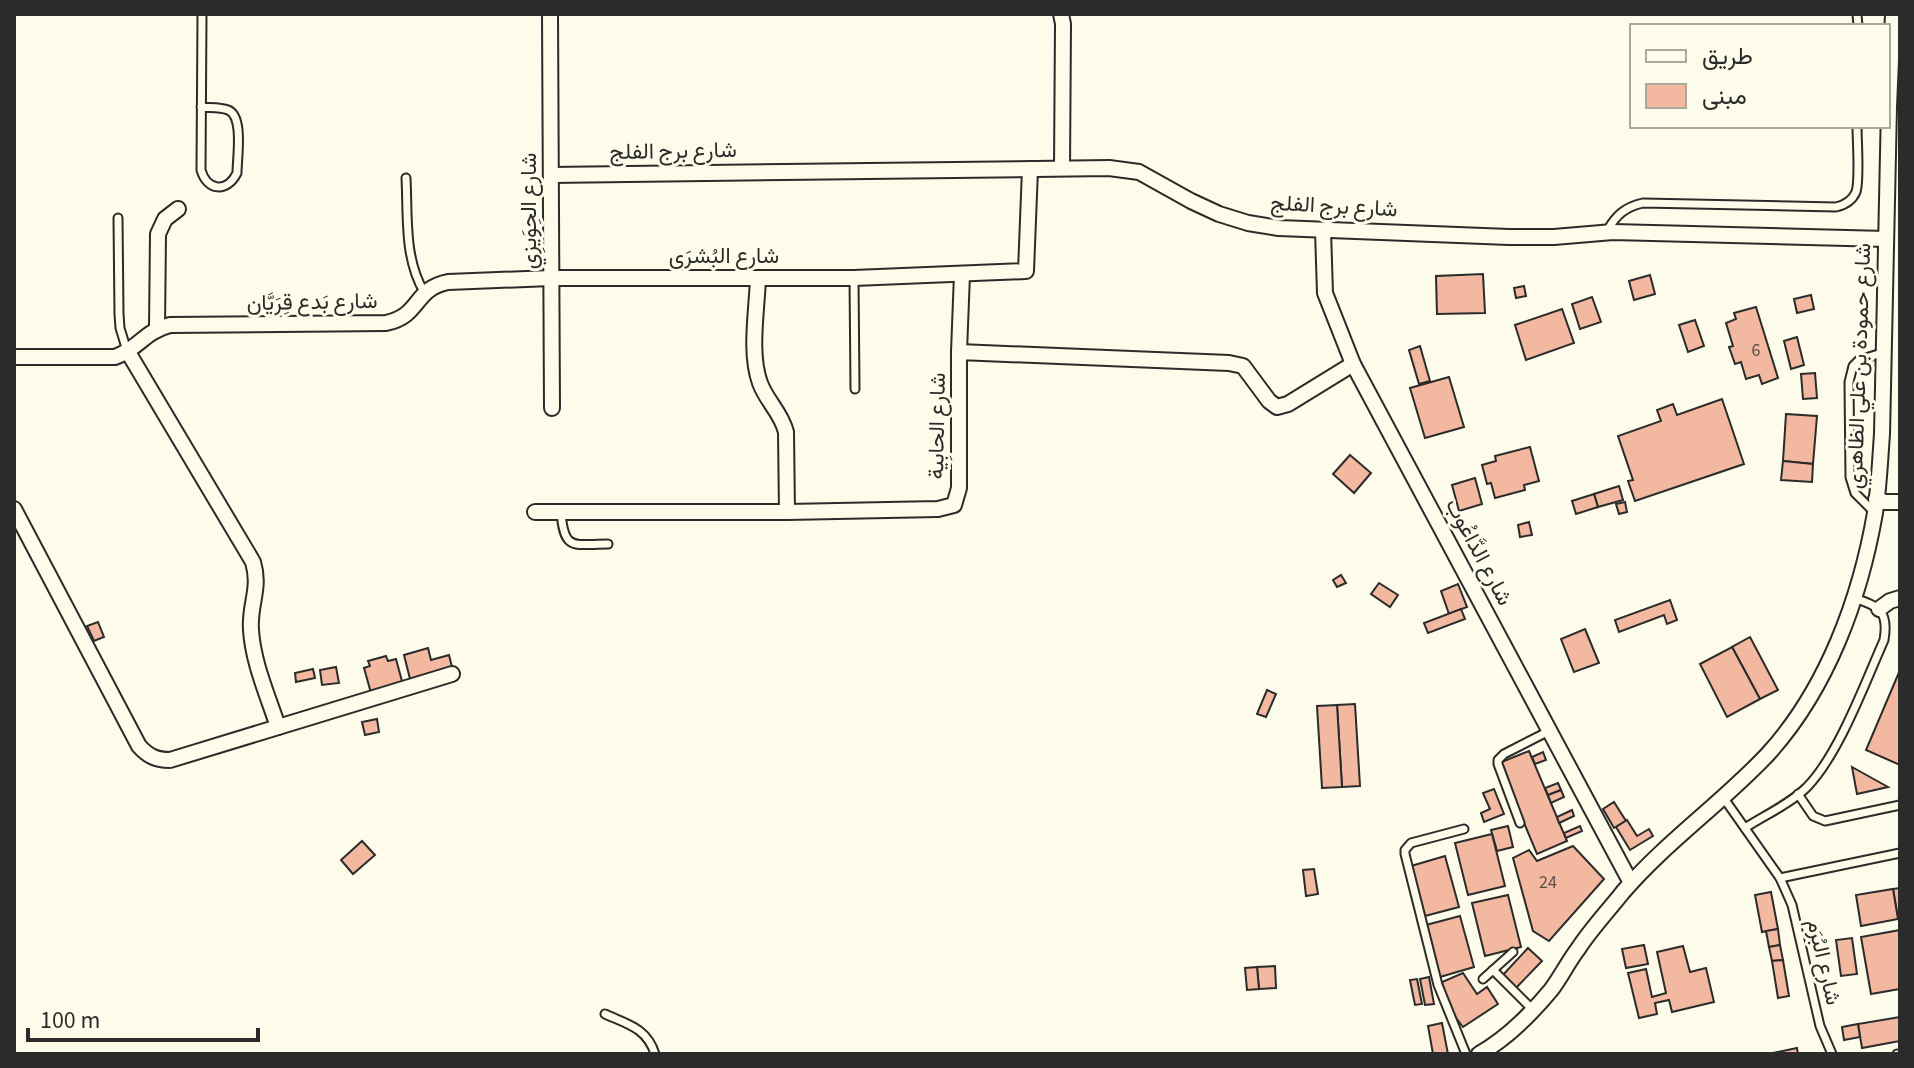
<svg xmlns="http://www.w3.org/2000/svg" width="1914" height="1068" viewBox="0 0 1914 1068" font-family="'Source Sans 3',Vazirmatn,sans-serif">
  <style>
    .building { fill: #f2b8a0; stroke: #2b2b2b; stroke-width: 2 }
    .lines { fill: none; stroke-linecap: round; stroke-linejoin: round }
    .service-casing { stroke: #2b2b2b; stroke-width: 11 }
    .minor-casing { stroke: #2b2b2b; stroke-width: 18 }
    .service { stroke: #fdfbea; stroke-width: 7 }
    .minor { stroke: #fdfbea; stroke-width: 14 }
    .labels { text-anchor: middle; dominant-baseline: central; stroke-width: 6; stroke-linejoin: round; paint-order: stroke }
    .number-label { font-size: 18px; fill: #5d4e48 }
    .street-label { font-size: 22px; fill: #2b2b2b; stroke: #fdfbea }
  </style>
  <rect width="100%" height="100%" fill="#fdfbea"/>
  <g class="building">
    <polygon points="1483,274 1485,313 1437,314 1436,276"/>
    <polygon points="1650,275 1655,294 1634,300 1629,281"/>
    <polygon points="1524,286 1526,296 1516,298 1514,288"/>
    <polygon points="1811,295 1814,309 1797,313 1794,299"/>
    <polygon points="1592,297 1601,322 1580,329 1572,304"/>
    <polygon points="1756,307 1778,378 1762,384 1759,375 1746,379 1741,362 1735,364 1729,347 1733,346 1726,323 1736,319 1734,313"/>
    <polygon points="1562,309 1574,343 1526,360 1515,325"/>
    <polygon points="1695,320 1704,346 1688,352 1679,325"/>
    <polygon points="1797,337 1804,365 1791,369 1784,341"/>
    <polygon points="1420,346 1430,381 1419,384 1409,350"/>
    <polygon points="1815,373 1817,398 1803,399 1801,374"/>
    <polygon points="1449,377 1464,427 1425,438 1410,388"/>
    <polygon points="1722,399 1744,464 1635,501 1628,481 1633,480 1618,436 1661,421 1657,410 1673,404 1677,415"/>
    <polygon points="1786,414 1817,416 1813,464 1783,461"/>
    <polygon points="1530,447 1539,481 1524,485 1525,490 1495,498 1491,483 1487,484 1482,465 1496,461 1495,456"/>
    <polygon points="1350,455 1371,473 1354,493 1333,474"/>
    <polygon points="1783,461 1813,464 1812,482 1781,480"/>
    <polygon points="1475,478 1482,504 1459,511 1452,485"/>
    <polygon points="1619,486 1623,500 1598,507 1594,494"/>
    <polygon points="1594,494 1598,507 1576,514 1572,501"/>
    <polygon points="1625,502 1627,512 1619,514 1616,504"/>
    <polygon points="1529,522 1532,535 1520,537 1518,525"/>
    <polygon points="1341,575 1346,583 1337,587 1333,580"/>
    <polygon points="1379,583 1398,595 1390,607 1371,594"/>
    <polygon points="1458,584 1467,607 1449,614 1441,591"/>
    <polygon points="1670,600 1677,620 1667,624 1664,615 1619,632 1615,620"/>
    <polygon points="1461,609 1465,619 1428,633 1424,623"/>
    <polygon points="98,622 104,637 94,641 87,626"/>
    <polygon points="1585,629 1599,663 1574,672 1561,639"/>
    <polygon points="1750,637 1778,690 1760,699 1732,647"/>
    <polygon points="1732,647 1760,699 1727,717 1700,664"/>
    <polygon points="428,648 431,660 449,655 452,667 410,679 404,655"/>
    <polygon points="386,656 388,661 396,659 403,685 371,693 364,668 370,666 368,661"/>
    <polygon points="336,667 339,683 322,685 320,670"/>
    <polygon points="313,669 315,678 296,682 295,673"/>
    <polygon points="1900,670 1900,765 1866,750"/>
    <polygon points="1267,690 1276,694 1266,717 1257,714"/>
    <polygon points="1355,704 1360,786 1342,787 1337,705"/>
    <polygon points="1337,705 1342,787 1322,788 1317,706"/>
    <polygon points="377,719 379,732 365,735 362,722"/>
    <polygon points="1529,751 1567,841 1537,854 1499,763"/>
    <polygon points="1543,752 1546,760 1535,764 1532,757"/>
    <polygon points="1852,767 1888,787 1857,794"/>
    <polygon points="1558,783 1561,790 1548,795 1545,788"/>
    <polygon points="1494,789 1504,814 1484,822 1481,813 1490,809 1483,793"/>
    <polygon points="1561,790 1564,797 1551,803 1548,795"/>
    <polygon points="1614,802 1626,821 1614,828 1603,809"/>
    <polygon points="1572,810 1574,816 1559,823 1557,817"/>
    <polygon points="1627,820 1637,836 1649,829 1653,836 1630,850 1616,827"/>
    <polygon points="1508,826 1513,847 1497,851 1491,830"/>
    <polygon points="1580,826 1582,831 1566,838 1564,833"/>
    <polygon points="1492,834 1505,886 1468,895 1455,843"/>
    <polygon points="362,841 375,855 353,874 341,860"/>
    <polygon points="1573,846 1604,879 1549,941 1533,931 1513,858 1529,850 1537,861"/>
    <polygon points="1445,856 1459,907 1425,916 1411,866"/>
    <polygon points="1314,869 1318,894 1306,896 1303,870"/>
    <polygon points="1900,888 1900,919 1898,919 1893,889"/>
    <polygon points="1893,889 1898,919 1861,926 1856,895"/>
    <polygon points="1771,892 1778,929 1762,932 1755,895"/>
    <polygon points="1508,895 1521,947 1485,956 1472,903"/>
    <polygon points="1460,916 1474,967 1440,977 1426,925"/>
    <polygon points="1778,929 1780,945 1769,947 1766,931"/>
    <polygon points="1900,930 1900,989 1871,994 1861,937"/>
    <polygon points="1852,938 1857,974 1841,976 1836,940"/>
    <polygon points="1644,945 1648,964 1626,968 1622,949"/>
    <polygon points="1780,945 1783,960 1772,961 1769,947"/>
    <polygon points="1683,946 1690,972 1706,968 1714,1002 1672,1012 1669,1000 1655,1003 1657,1014 1639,1018 1628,973 1646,969 1652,997 1666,993 1657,952"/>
    <polygon points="1528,948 1542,961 1514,990 1501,977"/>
    <polygon points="1783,960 1789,996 1778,998 1772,961"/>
    <polygon points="1275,966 1276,988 1259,989 1257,967"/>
    <polygon points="1257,967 1259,989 1247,990 1245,968"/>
    <polygon points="1463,973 1477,994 1487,987 1498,1004 1463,1027 1449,1009 1442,982"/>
    <polygon points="1429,977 1434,1004 1425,1005 1420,979"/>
    <polygon points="1417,979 1422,1004 1415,1005 1410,980"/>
    <polygon points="1900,1017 1900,1041 1862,1048 1858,1024"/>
    <polygon points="1442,1023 1448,1054 1433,1054 1428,1026"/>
    <polygon points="1858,1024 1860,1037 1844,1040 1842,1027"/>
    <polygon points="1797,1048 1798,1054 1768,1054"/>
  </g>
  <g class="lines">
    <defs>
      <g id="service">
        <polyline points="1857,14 1858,26"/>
        <path d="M201 107C209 108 220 107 228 110 244 116 237 158 237 173 227 193 207 191 201 170L202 14"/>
        <path d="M406 178C408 217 404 258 424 292"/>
        <polyline points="118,218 119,314 120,328 127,351"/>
        <path d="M1607 231C1616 215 1625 207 1643 203L1836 207C1845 205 1852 201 1856 192 1860 180 1857 141 1857 126"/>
        <polyline points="854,278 855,389"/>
        <polyline points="1873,511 1855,493 1850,477 1849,382 1853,366 1859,360 1885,352"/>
        <path d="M561 512C564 552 574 544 608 544"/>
        <polyline points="1798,794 1813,816 1825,821 1900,805"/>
        <polyline points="1723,797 1780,878 1792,905 1820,1026 1832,1054"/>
        <polyline points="1520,823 1498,764 1498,760 1504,754 1549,731"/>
        <path d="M1745 828C1765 815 1790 804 1807 787 1839 754 1865 683 1884 640 1889 611 1879 606 1854 598"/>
        <polyline points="1464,829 1411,843 1405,850 1405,854 1438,985 1466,1054"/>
        <polyline points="1780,878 1900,853"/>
        <polyline points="1493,970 1532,1009"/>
        <polyline points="1483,979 1513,952"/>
        <path d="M605 1014C627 1024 647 1028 655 1054"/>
        <polyline points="1897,1054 1900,1054"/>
      </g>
      <g id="minor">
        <polyline points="550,14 552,408"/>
        <polyline points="1061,14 1063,24 1062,168"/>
        <polyline points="551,175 1109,168 1139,172 1191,201 1219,214 1248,223 1279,228 1509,237 1554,237 1613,232 1886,239"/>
        <polyline points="1323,231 1325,293 1353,364 1631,883"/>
        <path d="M758 278C757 310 749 353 760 383 767 402 781 412 786 432L787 512"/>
        <polyline points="157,328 158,234 165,219 178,209"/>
        <path d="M128 352 253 562C261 589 249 604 251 630 253 663 268 696 278 727"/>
        <polyline points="959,352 962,274"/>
        <path d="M14 357H115C140 348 143 332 170 325L386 323C421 316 413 289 448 282L551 278H854L1026 271 1030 169"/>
        <polyline points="1876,499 1885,502 1900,502"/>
        <path d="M14 509 139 746C148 756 156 760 170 760L452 674"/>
        <polyline points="535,512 787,512 938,509 954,505 959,488 959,352 1229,363 1243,366 1269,401 1277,407 1288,404 1353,364"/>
        <polyline points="1879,609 1890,601 1900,598"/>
        <path d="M1479 1054C1506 1039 1531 1014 1551 990 1561 977 1568 962 1578 949 1591 929 1608 911 1623 892 1667 841 1722 803 1768 754 1827 689 1860 599 1875 513 1879 487 1880 461 1882 434L1889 107 1893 14"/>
      </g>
    </defs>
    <use href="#service" class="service-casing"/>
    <use href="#minor" class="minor-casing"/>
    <use href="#service" class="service"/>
    <use href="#minor" class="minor"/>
  </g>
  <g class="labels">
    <g class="number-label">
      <text x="1756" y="350">6</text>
      <text x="1548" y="882">24</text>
    </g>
    <g class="street-label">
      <text transform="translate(673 151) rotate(-1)">شارع برج الفلج</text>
      <text transform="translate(1334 206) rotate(3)">شارع برج الفلج</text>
      <text transform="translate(529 211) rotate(-90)">شارع الحِوَيزِي</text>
      <text x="724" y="256">شارع البُشرَى</text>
      <text transform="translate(312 302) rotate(-1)">شارع بَدع قِرَيَّان</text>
      <text transform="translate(1859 366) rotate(-88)">شارع حمودة بن علي الظاهري</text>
      <text transform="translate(937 426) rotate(-89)">شارع الحابِية</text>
      <text transform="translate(1479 552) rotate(62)">شارع الدَّاعُوب</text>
      <text transform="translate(1824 962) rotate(77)">شارع البُرَم</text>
    </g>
  </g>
  <rect width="1914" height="1068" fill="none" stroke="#2b2b2b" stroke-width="32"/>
  <rect x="1630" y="24" width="260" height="104" fill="#fdfbea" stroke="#a9a89e" stroke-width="2"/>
  <rect x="1646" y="50" width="40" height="12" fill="#fdfbea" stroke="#a9a89e" stroke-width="2"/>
  <text x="1702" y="64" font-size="24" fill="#2b2b2b">طريق</text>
  <rect x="1646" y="84" width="40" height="24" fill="#f2b8a0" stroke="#a9a89e" stroke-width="2"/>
  <text x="1702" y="104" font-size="24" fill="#2b2b2b">مبنى</text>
  <path d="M28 1028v12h230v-12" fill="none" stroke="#2b2b2b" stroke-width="4"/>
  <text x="40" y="1028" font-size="24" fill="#2b2b2b" stroke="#fdfbea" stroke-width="6" paint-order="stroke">100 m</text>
</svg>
